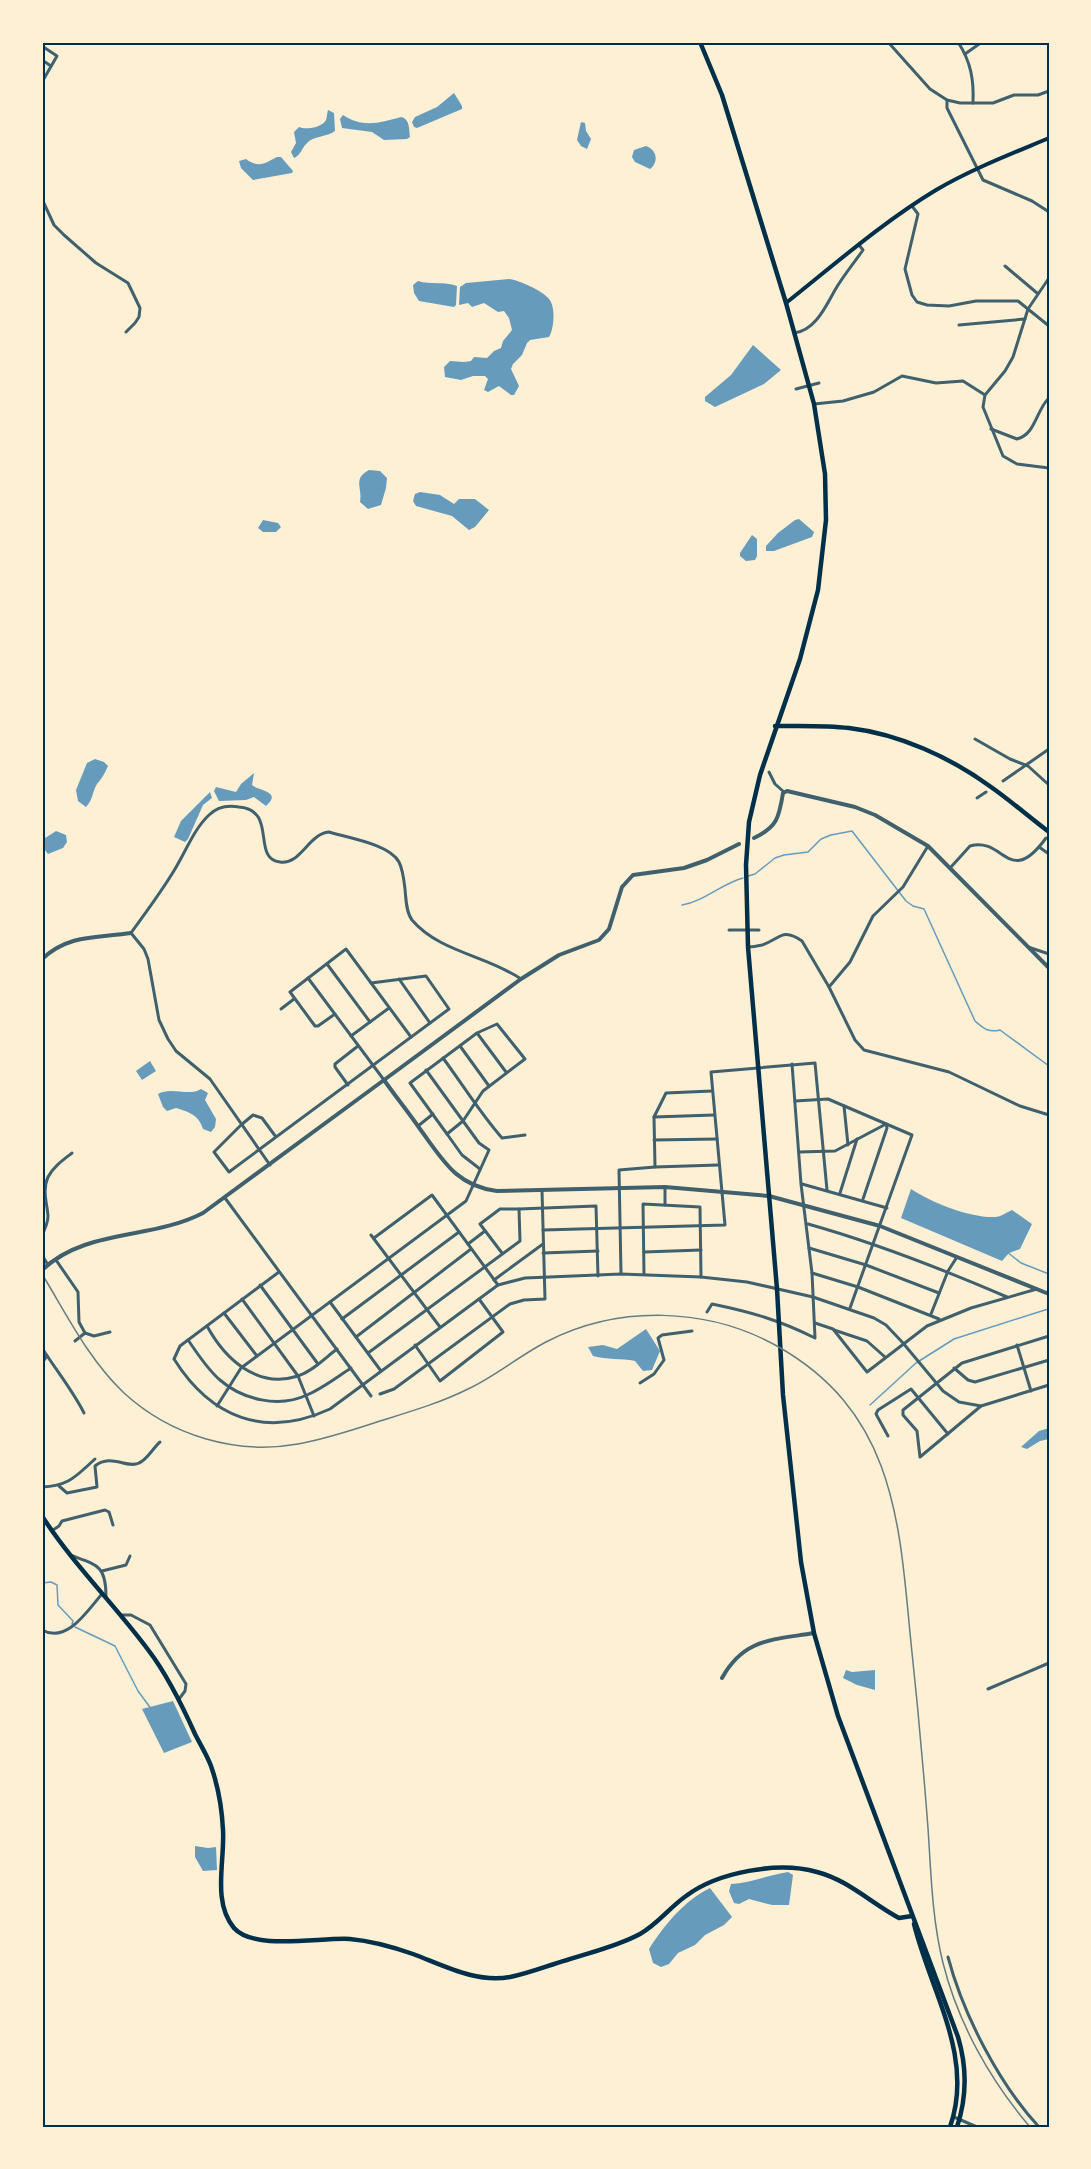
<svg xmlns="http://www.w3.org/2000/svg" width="1091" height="2169" viewBox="0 0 1091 2169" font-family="Figtree,sans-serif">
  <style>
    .water { fill: #669bbc }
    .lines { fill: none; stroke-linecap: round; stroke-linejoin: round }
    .stream { stroke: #669bbc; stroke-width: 1.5 }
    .minor { stroke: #3f606c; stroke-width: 3 }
    .tertiary { stroke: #3f606c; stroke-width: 4 }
    .secondary { stroke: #003049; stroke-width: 4 }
    .primary { stroke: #003049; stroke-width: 4.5 }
    .trunk { stroke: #003049; stroke-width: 4.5 }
    .rail { stroke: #657d81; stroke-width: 1.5 }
    .neatline { fill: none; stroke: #003049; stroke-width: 2 }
  </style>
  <rect width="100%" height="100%" fill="#fdf0d5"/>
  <g class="water">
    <polygon points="454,93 462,106 462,109 417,128 414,127 412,122 415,117 437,107"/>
    <path d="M328 110 334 113 335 131C327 137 313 136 307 143 301 149 301 155 294 158L291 152 296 143 294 132 299 127C305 130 322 128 326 120 327 117 327 113 328 110Z"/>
    <path d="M343 115C362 128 380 123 401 117 410 119 409 129 410 137L407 139 384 140 372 132 342 128 340 119Z"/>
    <polygon points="581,122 585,123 586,131 591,139 587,149 581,146 577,140"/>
    <path d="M646 146C657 150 659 162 650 169L635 162 632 157 634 150Z"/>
    <path d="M277 157H281L293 171 292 173 253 180 241 168 239 161 246 159C258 168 264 164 277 157Z"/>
    <path d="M509 279C519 280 543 291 549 299 556 307 554 329 549 337L530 340 527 343 522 355 513 364 511 369 519 386 514 395H511L499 386 488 392 484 390 488 379 485 376H473L461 380 445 377 444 367 450 361 464 362 471 361 474 357 487 358 494 351 501 348 503 341 512 330 509 318 504 311 498 312 484 303 472 307 468 303 459 305 460 287 466 283Z"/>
    <path d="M418 281C431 285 444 281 457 286L456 305 454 307 419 301 414 293 413 285Z"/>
    <polygon points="753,345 781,370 764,384 715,407 705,401 705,397 731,375"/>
    <path d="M369 470 380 471 387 478 386 488 381 505 368 509 360 502C363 488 352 479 369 470Z"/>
    <polygon points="420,492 440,495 454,504 459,499 475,499 489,510 475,527 469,530 452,516 416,506 413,501 415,494"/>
    <polygon points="799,519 814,532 812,537 774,551 766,551 766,546 778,533 795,520"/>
    <polygon points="263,520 278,523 281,527 276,532 263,532 258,528"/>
    <polygon points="752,535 757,539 757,556 755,560 746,561 740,556 740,553"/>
    <path d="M95 759 104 762 108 766C105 773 102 778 97 784 92 792 93 800 86 807L78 801 76 790 87 763Z"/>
    <path d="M254 773 252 785C258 791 283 791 266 806L254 797 246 800 219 801 214 791 216 787 236 792 241 784Z"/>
    <polygon points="210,792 212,798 203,805 188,839 185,842 174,837 181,821"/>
    <polygon points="56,831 66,835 67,842 63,848 48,854 42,846 42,840"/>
    <polygon points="150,1061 156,1071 142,1080 136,1071"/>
    <path d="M201 1089 208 1093 205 1100 216 1119 215 1127 211 1132 203 1129C199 1115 189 1112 176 1108L167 1111 163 1107 158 1094C171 1086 189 1097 201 1089Z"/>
    <path d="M911 1189C932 1203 970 1218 995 1217 1001 1217 1007 1212 1012 1210L1032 1224 1020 1249 1009 1253 1002 1261 901 1218Z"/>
    <path d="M646 1329 660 1351 652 1370 643 1371 635 1361C621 1358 607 1360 593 1356L588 1347 603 1345 617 1349Z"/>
    <polygon points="1049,1428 1049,1439 1040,1441 1027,1449 1021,1447 1039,1431"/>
    <polygon points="846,1670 852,1672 875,1670 875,1690 857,1685 843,1678"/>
    <polygon points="173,1701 192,1742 164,1753 142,1709"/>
    <polygon points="195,1846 208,1848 216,1847 217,1870 203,1871 195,1857"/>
    <path d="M788 1872 793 1875 789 1905H772L749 1899 739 1904 734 1903 729 1891 731 1884C750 1883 768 1875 788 1872Z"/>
    <path d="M710 1888 732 1917 724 1925 705 1935 695 1945 678 1953 669 1964 661 1967 653 1963 649 1949C665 1924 684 1901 710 1888Z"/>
  </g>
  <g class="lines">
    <g class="stream">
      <path d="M748 876 755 874 775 858 784 855 808 852 821 839 831 835 852 831 906 901 913 906 924 909 975 1021C983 1028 988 1033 1000 1030L1049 1066"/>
      <path d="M682 905C705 901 721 884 743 878"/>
      <polyline points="1007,1252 1021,1263 1049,1274"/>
      <polyline points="870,1405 916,1363 954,1339 1048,1309"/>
      <polyline points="42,1583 51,1582 57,1585 58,1605 73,1621 72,1624"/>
      <polyline points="75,1627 115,1646 138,1691 152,1710"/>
    </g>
    <g class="minor">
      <polyline points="888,42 930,89 947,100 960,103 993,103 1014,95 1038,95 1049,91"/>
      <path d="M958 42C971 62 974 80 973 103"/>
      <polyline points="42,46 57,56 42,82"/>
      <polyline points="965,54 982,42"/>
      <polyline points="42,60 51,66"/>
      <polyline points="947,100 947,108 983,180 1032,201 1049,212"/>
      <polyline points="42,199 54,225 64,235 96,263 128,283 140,308 139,317 135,323 126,332"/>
      <polyline points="912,206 918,214 905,269 912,295 917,302 927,305 949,306 976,301 1018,301 1049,326"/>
      <polyline points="1005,266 1037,293"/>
      <polyline points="1049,278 1028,309 1013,357 1005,371 985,395 983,407 1003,456 1017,464 1049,468"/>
      <polyline points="959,325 1025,319"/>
      <path d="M794 333C815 331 826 306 835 290 843 276 854 263 863 250L859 245"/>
      <polyline points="796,389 819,383"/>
      <polyline points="814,404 843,401 874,392 902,376 936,383 963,381 985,395"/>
      <path d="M991 429 1017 439C1036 434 1036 410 1049 398"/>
      <polyline points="975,739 1010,759 1028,766 1049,785"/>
      <polyline points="769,772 775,784 784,792"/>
      <polyline points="1003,781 1049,749"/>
      <polyline points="977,798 986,792"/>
      <polyline points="1039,847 1049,854"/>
      <path d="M951 867 970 846C1004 836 1009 889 1046 838"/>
      <polyline points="729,930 759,930"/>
      <path d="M748 947C753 947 758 946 762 945 780 939 782 927 802 941L829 987 855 1040 864 1050 949 1072 1020 1106 1049 1115"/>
      <polyline points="1028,947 1049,954"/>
      <polyline points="327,964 370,1022"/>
      <polyline points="308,978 384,1080"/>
      <polyline points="399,979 430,1023"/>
      <polyline points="829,987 850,962 873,916 903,887 928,846"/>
      <polyline points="281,1009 294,999"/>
      <polyline points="335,1014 318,1026 315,1026 290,992 346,949 411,1037"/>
      <polygon points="497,1024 525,1059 483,1091 463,1121 447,1134 410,1083 477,1033"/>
      <polyline points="477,1033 506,1072"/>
      <polyline points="351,1036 389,1008"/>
      <polyline points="460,1046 489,1086"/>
      <path d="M443 1058C463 1085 480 1113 502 1138L525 1135"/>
      <polyline points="348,1085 335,1067 335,1064 358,1046"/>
      <polyline points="795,1101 828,1099 912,1135 850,1308"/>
      <polyline points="844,1106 848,1145"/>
      <polyline points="654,1117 714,1115"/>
      <polyline points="418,1126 433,1114"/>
      <polyline points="447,1134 462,1155 480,1169"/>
      <polyline points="276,1137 262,1118 253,1115 241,1125 214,1152 229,1172 449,1009 426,976 371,983"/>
      <polyline points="654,1140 717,1139"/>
      <polyline points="799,1152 835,1151 886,1124"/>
      <path d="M270 1165 210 1079 176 1051 168 1039 159 1020 148 959 144 949 131 933C146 912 162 891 175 869 186 851 194 829 209 815 217 807 228 805 239 807 278 810 251 859 280 862 301 865 308 834 329 832 348 838 389 844 399 862 403 870 404 880 405 889 406 899 406 912 412 920 439 952 488 956 521 979"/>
      <polyline points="655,1167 654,1117 666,1093 712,1091"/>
      <polyline points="802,1184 887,1208"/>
      <polyline points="665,1187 665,1205"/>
      <polyline points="840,1193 857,1139"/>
      <polyline points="225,1198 371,1396"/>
      <polyline points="863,1199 887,1128 886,1124"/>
      <path d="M808 1224C876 1243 942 1269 1007 1297"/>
      <polyline points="543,1230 725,1225 711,1072 815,1063 827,1190"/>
      <path d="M42 1235C45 1229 48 1222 48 1216 47 1203 42 1190 48 1177 53 1167 63 1160 72 1153"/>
      <polyline points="371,1235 440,1327"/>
      <polyline points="374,1238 432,1195 498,1285"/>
      <polyline points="468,1244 485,1231"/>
      <polyline points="809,1248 866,1265 939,1293"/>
      <polyline points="644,1252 701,1250"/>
      <polyline points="502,1253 480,1224 500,1209 519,1209"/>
      <polyline points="543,1253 598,1251"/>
      <polyline points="42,1255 48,1265"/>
      <polyline points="56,1260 78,1292 79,1322 85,1333"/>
      <path d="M279 1272 180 1346 174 1359C211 1418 265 1439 330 1409L498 1285 525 1278 621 1274 701 1277 747 1282 813 1297 874 1318 886 1325 903 1343 943 1391 959 1402 981 1406 1049 1385"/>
      <polyline points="621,1273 619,1170 655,1167 718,1165"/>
      <polyline points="812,1273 858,1287 939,1319"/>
      <polyline points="644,1274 643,1204 700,1207 701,1277"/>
      <polyline points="494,1280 543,1244"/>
      <polyline points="260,1285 318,1364"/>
      <polyline points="242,1299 298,1376 314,1416"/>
      <polyline points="330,1302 381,1371"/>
      <path d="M707 1312 712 1304C751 1312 779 1320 815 1338L812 1273 801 1184 792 1064"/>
      <polyline points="224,1313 257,1356"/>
      <polyline points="931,1314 948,1271 957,1257"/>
      <polyline points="342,1319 459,1232"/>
      <polyline points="815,1323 833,1329 867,1372 927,1326 971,1308 1037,1289"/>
      <path d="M207 1326C225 1359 257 1389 298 1376 313 1371 325 1358 337 1349"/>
      <polyline points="834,1330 867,1341 885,1357"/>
      <polyline points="356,1337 471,1249"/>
      <path d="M188 1340C198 1354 207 1369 220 1380 243 1400 279 1408 307 1395 323 1388 337 1377 351 1368"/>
      <polyline points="75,1341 85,1333 94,1336 110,1332"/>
      <polyline points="415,1345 440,1381 503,1332 479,1299"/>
      <polyline points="1017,1345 1031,1391"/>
      <path d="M42 1348C56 1370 73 1391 84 1413"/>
      <polyline points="368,1353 520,1241 519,1209 596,1206 598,1276"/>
      <polyline points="42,1363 47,1356"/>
      <polyline points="954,1368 968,1380 975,1382 1049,1360"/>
      <polyline points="640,1383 654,1374 664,1360 658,1338 662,1335 692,1331"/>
      <polyline points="380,1394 394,1389 510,1304 524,1300 545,1299 542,1190"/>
      <polyline points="217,1406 241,1368 466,1201 489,1150 479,1143 426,1070"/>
      <polyline points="981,1406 920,1457 917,1431 903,1415 903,1410 962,1363 1049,1336"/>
      <polyline points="888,1436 876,1414 878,1410 911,1389 948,1434"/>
      <path d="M59 1486 67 1493 97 1487 95 1466C111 1453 127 1469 139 1463 147 1460 153 1448 160 1442"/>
      <path d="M42 1487C69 1486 76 1476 95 1459"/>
      <polyline points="53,1530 59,1526 62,1521 105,1510 109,1512 113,1525"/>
      <path d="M70 1555C97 1565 106 1565 106 1596"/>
      <polyline points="102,1571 126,1565 130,1556"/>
      <polyline points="122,1615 131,1615 150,1625 186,1684 185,1691 179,1699"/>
      <path d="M42 1630C67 1644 87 1611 102 1594"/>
      <polyline points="988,1689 1049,1663"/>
      <path d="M948 1957C963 2014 999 2084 1039 2127"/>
      <polyline points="954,2117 977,2127"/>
    </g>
    <g class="tertiary">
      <path d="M754 838C777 827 779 818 783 793L787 791 855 807 875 815 928 846 1049 968"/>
      <path d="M42 959C69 934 97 938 131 933"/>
      <polyline points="384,1080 521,979 559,955 599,940 609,929 622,887 633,875 684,868 707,860 739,844"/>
      <path d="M42 1270C87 1228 151 1240 203 1213L384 1080C396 1097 409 1113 420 1129 443 1160 456 1186 497 1191L665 1187 769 1196 880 1226 1049 1294"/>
      <path d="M722 1678C744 1638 773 1640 814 1633"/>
    </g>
    <path class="secondary" d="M786 303C835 264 883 222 936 190 972 169 1011 154 1049 138"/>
    <path class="primary" d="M775 726C800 726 824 725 849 728 899 734 950 757 991 787 1011 801 1029 817 1049 832"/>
    <g class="trunk">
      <path d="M700 42 722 95 786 303 814 404 825 474 826 520 818 590 800 659 760 775 749 822 746 865 748 947 777 1289 783 1395 801 1562 814 1633 838 1716 958 2037C967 2067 967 2097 957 2127"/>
      <path d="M42 1516C73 1564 115 1605 149 1651 168 1676 182 1705 195 1734 200 1744 207 1755 211 1766 218 1786 222 1809 223 1830 225 1861 212 1902 234 1928 254 1951 321 1937 350 1939 372 1941 393 1947 413 1954 445 1966 476 1983 510 1977 530 1973 549 1965 567 1960 592 1952 618 1946 640 1934 658 1924 670 1907 686 1896 718 1872 778 1861 817 1872 848 1880 871 1903 899 1918L912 1916"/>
      <path d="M914 1924C930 1990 975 2057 950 2127"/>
    </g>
    <path class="rail" d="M42 1274C67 1315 89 1360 124 1393 171 1436 236 1455 298 1444 326 1439 353 1430 380 1421 409 1412 440 1403 468 1389 496 1376 520 1355 548 1341 619 1305 707 1307 777 1346 892 1411 899 1515 910 1633 917 1698 923 1763 928 1828 931 1873 932 1919 943 1963 958 2023 990 2080 1030 2127"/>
  </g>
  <rect width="1091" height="2169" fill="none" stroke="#fdf0d5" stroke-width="87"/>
  <rect x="44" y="44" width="1004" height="2082" class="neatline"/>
</svg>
